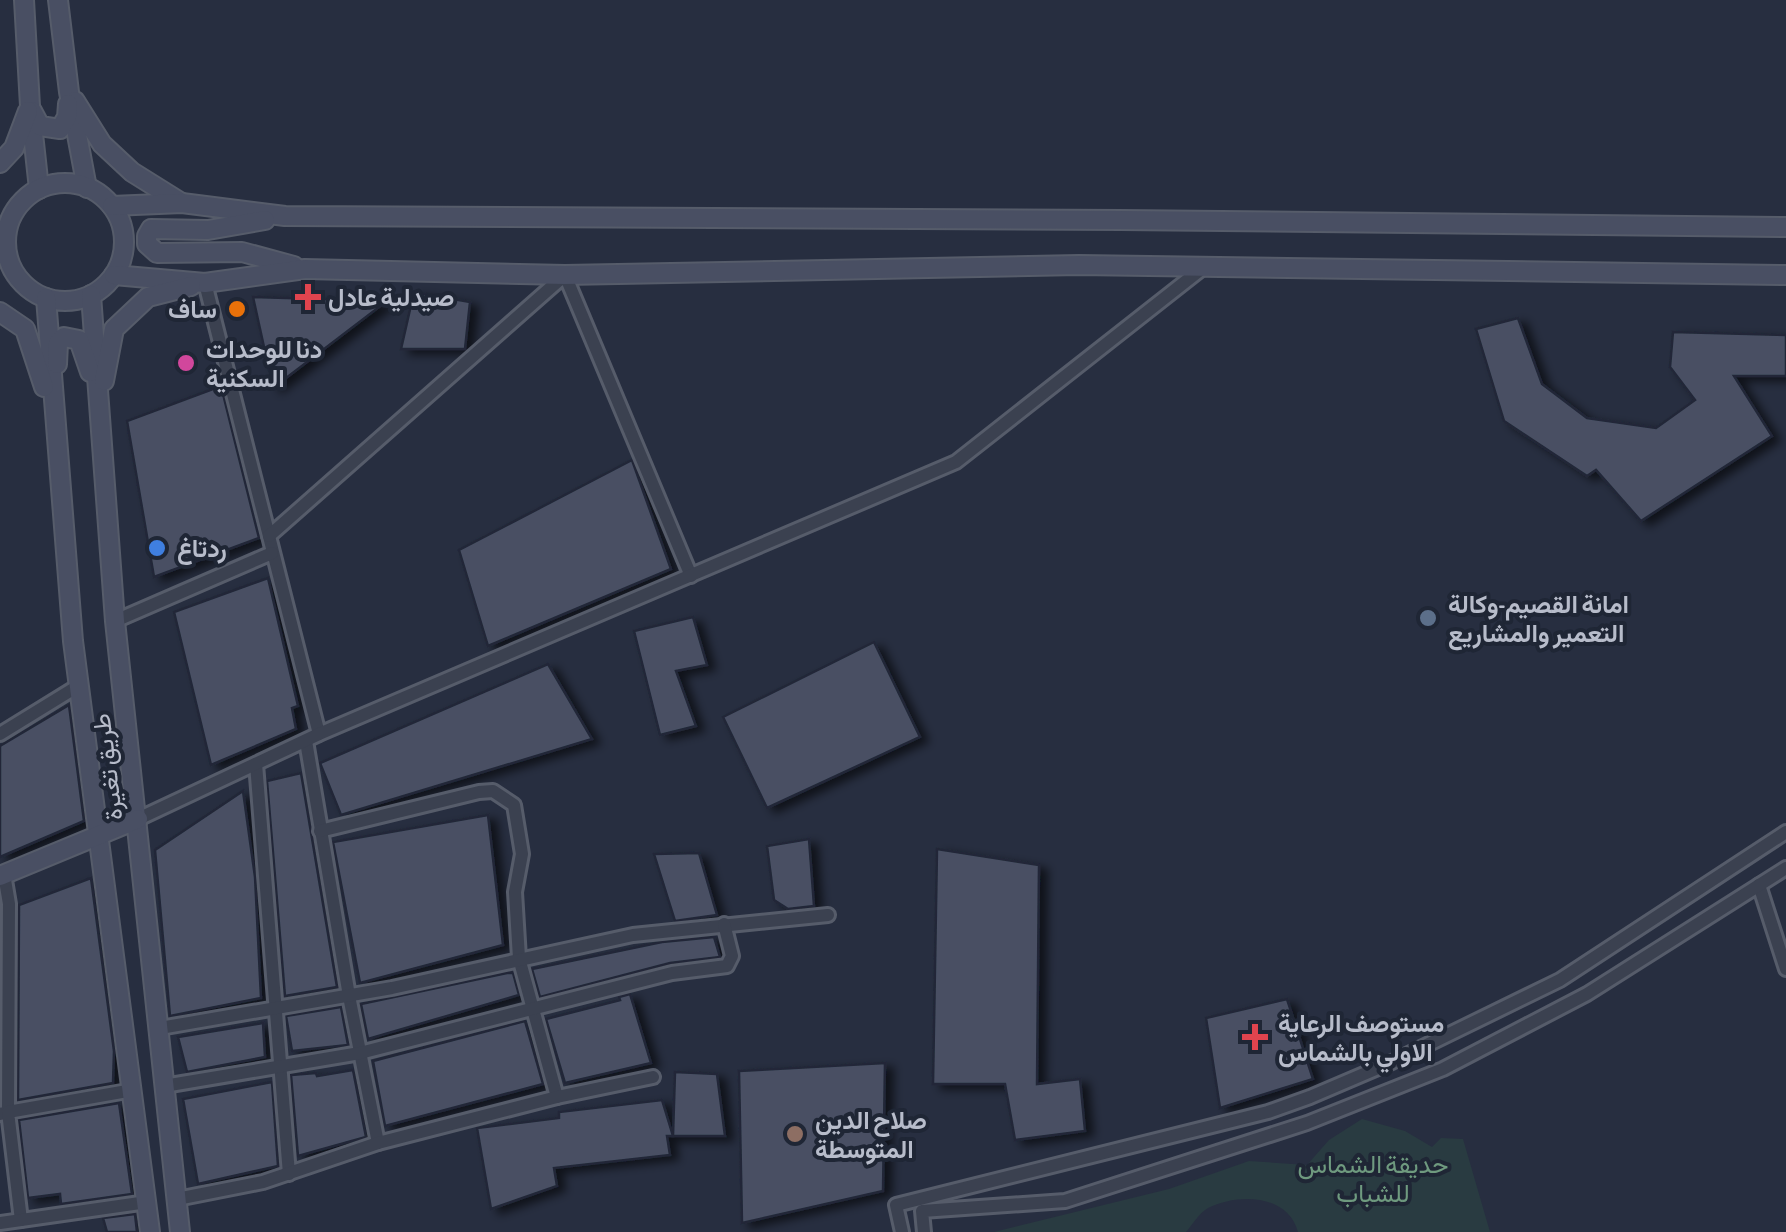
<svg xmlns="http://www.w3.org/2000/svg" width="1786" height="1232" viewBox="0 0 1786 1232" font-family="'Asap Condensed',Vazirmatn,sans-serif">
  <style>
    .green { fill: #293b41 }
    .building { fill: #485064; stroke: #212837; stroke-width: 2.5; filter: url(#shadow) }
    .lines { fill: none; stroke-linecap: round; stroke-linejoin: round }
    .street-casing { stroke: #565c6a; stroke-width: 18 }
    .secondary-casing { stroke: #565c6a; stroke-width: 22 }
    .street { stroke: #3b4150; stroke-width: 12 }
    .secondary { stroke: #494f63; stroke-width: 18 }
    .health-dot { fill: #e0444e; stroke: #1f2635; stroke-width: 4 }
    .food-dot { fill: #e8710a; stroke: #1f2635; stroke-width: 4 }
    .hotel-dot { fill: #d1479c; stroke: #1f2635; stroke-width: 4 }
    .shop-dot { fill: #3f7fe0; stroke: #1f2635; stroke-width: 4 }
    .service-dot { fill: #5c6f8a; stroke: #1f2635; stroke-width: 4 }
    .education-dot { fill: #8d6e63; stroke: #1f2635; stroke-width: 4 }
    .labels { text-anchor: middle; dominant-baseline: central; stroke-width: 8; stroke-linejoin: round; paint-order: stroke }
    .poi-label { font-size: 25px; font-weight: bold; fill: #b7bcca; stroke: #1f2635; text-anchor: start }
    .street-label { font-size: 25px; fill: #b7bcca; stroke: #1f2635 }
    .park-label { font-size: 25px; fill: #6f9a7f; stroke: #1f2635 }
  </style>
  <defs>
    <filter id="shadow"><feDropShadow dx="8" dy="4.5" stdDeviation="5" flood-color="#0009"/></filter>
  </defs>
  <rect width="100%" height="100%" fill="#272e40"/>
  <path class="green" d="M1362 1119 1405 1131 1432 1147 1441 1138 1463 1139 1490 1232H1298C1288 1194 1238 1193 1208 1208 1199 1213 1193 1224 1186 1232H994L1169 1189 1249 1161 1307 1165 1329 1140Z"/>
  <g class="building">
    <polygon points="414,292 470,302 465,349 401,349"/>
    <polygon points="253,297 387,301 273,388"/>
    <polygon points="1518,318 1542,384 1587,418 1656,428 1695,400 1670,367 1673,332 1786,335 1786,376 1734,376 1772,436 1641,521 1596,470 1587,476 1504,421 1476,329"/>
    <polygon points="221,386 259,538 154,577 127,421"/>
    <polygon points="632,460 671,569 488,646 459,550"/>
    <polygon points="268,578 298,706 292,708 296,729 211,765 174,612"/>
    <polygon points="693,617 707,665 676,671 696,726 660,735 634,631"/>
    <polygon points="874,642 920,737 767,808 723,717"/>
    <polygon points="548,664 592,739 341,815 320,763"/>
    <polygon points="69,705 84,821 0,857 0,746"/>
    <polygon points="301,773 337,987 285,996 267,781"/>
    <polygon points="243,791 255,877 261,998 170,1016 155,850"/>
    <polygon points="488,815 503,945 360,983 333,842"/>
    <polygon points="809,839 814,906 788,909 774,900 767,846"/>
    <polygon points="937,849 1039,865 1037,1084 1080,1079 1085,1131 1015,1140 1005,1084 933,1084"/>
    <polygon points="699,853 717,915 675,921 654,854"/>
    <polygon points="91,878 114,1051 113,1083 18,1100 19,905"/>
    <polygon points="714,937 720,957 670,963 540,997 532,969 662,942"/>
    <polygon points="507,973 513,973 519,995 368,1039 361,1004"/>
    <polygon points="630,994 651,1063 565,1083 546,1019 620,1000 619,997"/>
    <polygon points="1287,999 1313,1079 1220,1108 1206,1018"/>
    <polygon points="341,1007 348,1045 292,1051 286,1016"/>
    <polygon points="525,1021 543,1084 385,1126 373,1061"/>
    <polygon points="263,1023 265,1057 187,1072 178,1037"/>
    <polygon points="885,1063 883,1191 742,1223 739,1071"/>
    <polygon points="353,1070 366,1137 298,1156 291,1075 316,1073 317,1076"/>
    <polygon points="675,1072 717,1074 725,1136 673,1136"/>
    <polygon points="272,1082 278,1166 198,1184 183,1099"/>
    <polygon points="662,1100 673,1136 667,1136 670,1155 554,1168 557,1186 491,1209 477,1128 559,1118 559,1112"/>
    <polygon points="119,1103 132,1194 61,1204 60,1194 28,1198 19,1120"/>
    <polygon points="135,1214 137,1232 107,1232 103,1218"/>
  </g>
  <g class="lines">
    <defs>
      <g id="street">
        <polyline points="205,283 319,734"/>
        <polyline points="269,536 565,275 691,576"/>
        <polyline points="115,621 272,553"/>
        <polyline points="0,734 78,686"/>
        <polyline points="306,741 349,996 378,1143"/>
        <polyline points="256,764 289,1174"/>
        <polyline points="138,819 319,734 956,462 1204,267"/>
        <polyline points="320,831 479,792 493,791 514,805 522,854 515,892 519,958 557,1097"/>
        <polyline points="1759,885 1786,969"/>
        <polyline points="160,1028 392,988 633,935 828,915"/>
        <polyline points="164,1086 360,1053 672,973 727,966 732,956 724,924"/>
        <polyline points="0,1114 8,1112 9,904 4,874"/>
        <polyline points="177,1199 263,1182 378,1143 557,1097 653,1077"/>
        <polyline points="21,1220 8,1112 133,1090"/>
        <polyline points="0,1223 147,1202"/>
        <polyline points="902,1232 896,1205 1268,1112 1310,1097 1392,1062 1560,980 1786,832"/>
        <polyline points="924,1232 922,1211 1065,1201 1307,1123 1443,1069 1587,994 1786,868"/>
      </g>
      <g id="secondary">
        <polyline points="24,0 30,106 39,189"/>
        <polyline points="58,0 69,92 87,188"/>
        <polyline points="75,101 102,144 132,172 180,202"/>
        <polyline points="32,111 40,126 60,129 67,117 68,104"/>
        <polyline points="0,163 14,148 28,111"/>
        <circle cx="65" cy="242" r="59"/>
        <polyline points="112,206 182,203 285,216 1121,220 1786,227"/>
        <polyline points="265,220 208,230 151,229 147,236 147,244 157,253 242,252 294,266"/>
        <polyline points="114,275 205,283 305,269 565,275 1079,265 1786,275"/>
        <polyline points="91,295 115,621 180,1232"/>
        <polyline points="46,298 73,641 150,1232"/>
        <polyline points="0,312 25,329 44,387"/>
        <polyline points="57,364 58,343 64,337 79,340 90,372"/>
        <polyline points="104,381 114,329 148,297 191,286"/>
        <polyline points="0,876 138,819"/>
      </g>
    </defs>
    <use href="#street" class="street-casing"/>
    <use href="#secondary" class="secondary-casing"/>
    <use href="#street" class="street"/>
    <use href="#secondary" class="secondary"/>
  </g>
  <g class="health-dot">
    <path d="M303 282h10v10h10v10h-10v10h-10v-10h-10v-10h10z"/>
    <path d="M1250 1022h10v10h10v10h-10v10h-10v-10h-10v-10h10z"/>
  </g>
  <circle class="food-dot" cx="237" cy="309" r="10"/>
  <circle class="hotel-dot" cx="186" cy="363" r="10"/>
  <circle class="shop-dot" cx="157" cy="548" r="10"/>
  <circle class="service-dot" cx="1428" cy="618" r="10"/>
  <circle class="education-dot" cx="795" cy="1134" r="10"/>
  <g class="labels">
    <g class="poi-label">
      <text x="328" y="297">صيدلية عادل</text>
      <text x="217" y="309" text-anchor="end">ساف</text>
      <text x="206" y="349">دنا للوحدات<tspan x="206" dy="29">السكنية</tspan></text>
      <text x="177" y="548">ردتاغ</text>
      <text x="1448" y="604">امانة القصيم-وكالة<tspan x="1448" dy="29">التعمير والمشاريع</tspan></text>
      <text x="1278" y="1023">مستوصف الرعاية<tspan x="1278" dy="29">الاولي بالشماس</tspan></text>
      <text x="815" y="1120">صلاح الدين<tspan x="815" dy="29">المتوسطة</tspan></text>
    </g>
    <g class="street-label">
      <text transform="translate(107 767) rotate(-97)">طريق تغيرة</text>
    </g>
    <g class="park-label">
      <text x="1373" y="1164">حديقة الشماس<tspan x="1373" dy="29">للشباب</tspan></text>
    </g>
  </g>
</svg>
